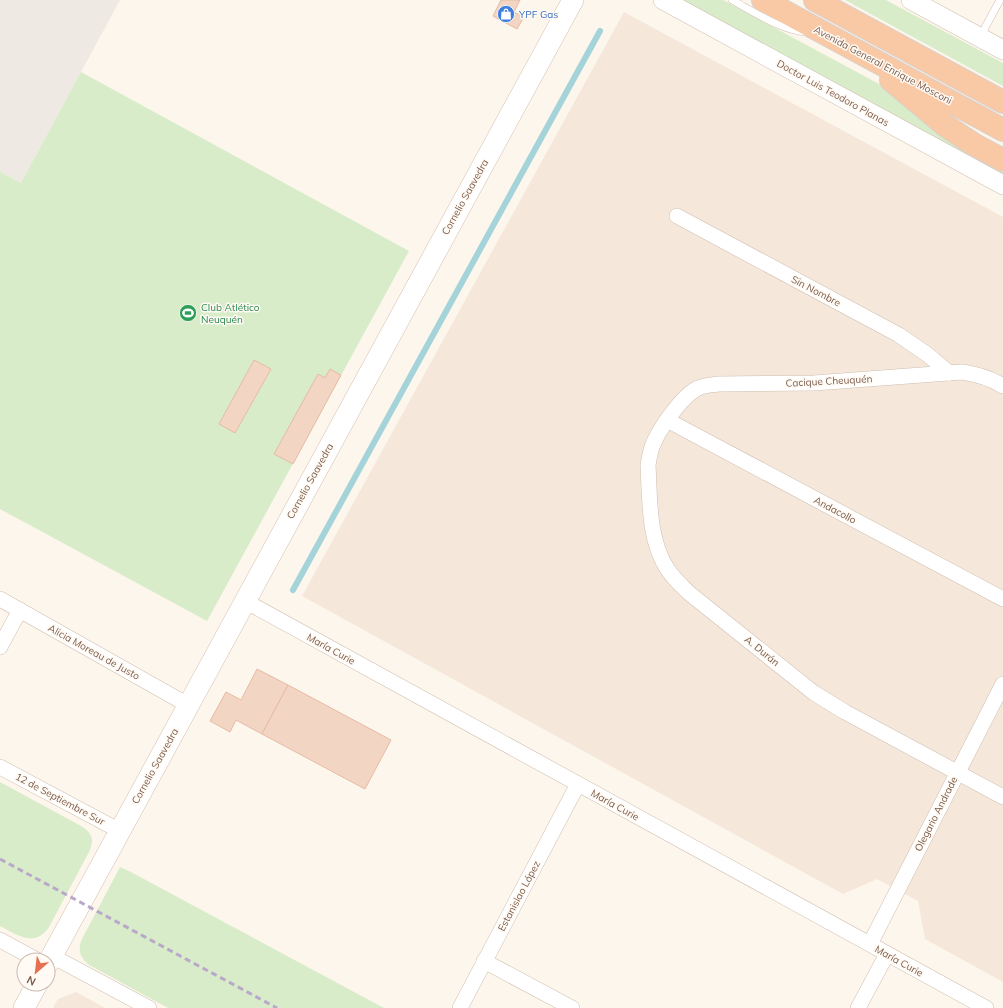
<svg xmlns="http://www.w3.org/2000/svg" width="1003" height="1008" viewBox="0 0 1003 1008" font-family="Mulish,sans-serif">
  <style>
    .residential { fill: #f5e8da }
    .industrial { fill: #efe9e4 }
    .green { fill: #d8ecc9 }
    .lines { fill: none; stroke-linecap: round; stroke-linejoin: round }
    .stream { stroke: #a5d3da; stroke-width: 6 }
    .building { fill: #f3d5c3; stroke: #e6bba3 }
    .service-casing { stroke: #d1beb0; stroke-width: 8 }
    .minor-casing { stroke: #d1beb0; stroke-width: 16 }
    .tertiary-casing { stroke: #d1beb0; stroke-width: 20 }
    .secondary-casing { stroke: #d6c0b0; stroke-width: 22 }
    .trunk-casing { stroke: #dad1cd; stroke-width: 24 }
    .service { stroke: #fff; stroke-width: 7 }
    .minor { stroke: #fff; stroke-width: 15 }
    .tertiary { stroke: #fff; stroke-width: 19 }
    .secondary { stroke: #fff; stroke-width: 21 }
    .trunk { stroke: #f9c8a4; stroke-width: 22 }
    .rail { stroke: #b9a8c9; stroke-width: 3; stroke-dasharray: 6 4; stroke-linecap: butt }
    .labels { text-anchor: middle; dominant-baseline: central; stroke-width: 3; stroke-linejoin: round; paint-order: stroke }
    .shop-label { font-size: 10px; fill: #366cbe; stroke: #fffaf3; text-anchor: start }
    .street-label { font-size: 10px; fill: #7a5c4d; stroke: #fffaf3 }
    .leisure-label { font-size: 10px; fill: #27864d; stroke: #fffaf3; text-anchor: start }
  </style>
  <rect width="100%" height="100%" fill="#fdf6ec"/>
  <g class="residential">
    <polygon points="624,12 1003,217 1003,982 925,939 918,901 877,879 843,894 302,596"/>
    <polygon points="76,992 105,1008 53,1008 58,999"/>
  </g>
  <polygon class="industrial" points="0,0 120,0 21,183 0,172"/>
  <g class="green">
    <polygon points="679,0 723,0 879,84 1003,167 1003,174"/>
    <polygon points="845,0 886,0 1003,63 1003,86"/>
    <polygon points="81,72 409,251 207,621 0,509 0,172 21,183"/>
    <path d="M0 782 81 826C92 833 95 839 89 852L49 927C35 948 17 935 0 926Z"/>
    <path d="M120 867 129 871 384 1008H168L91 966C80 959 77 950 82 939Z"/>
  </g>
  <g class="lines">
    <polyline class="stream" points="293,590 600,31"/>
  </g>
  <g class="building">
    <polygon points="501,0 520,0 514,12 524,17 517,29 493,16"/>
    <polygon points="254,360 271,369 235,433 219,424"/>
    <polygon points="330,369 341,375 293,464 274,454 318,374 325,378"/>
    <polygon points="257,669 288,685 262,734 236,720 230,732 210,721 226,692 241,700"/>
    <polygon points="288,685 391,740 365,789 262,734"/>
  </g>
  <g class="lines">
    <defs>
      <g id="service">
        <path d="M732 0C754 12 782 31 807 32"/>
        <polyline points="980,37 1000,0"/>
      </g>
      <g id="minor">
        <polyline points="677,216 899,335 928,355 949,373"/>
        <path d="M1003 386C990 378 977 374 962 372L814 383 719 384C712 385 705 385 698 388 682 396 658 430 652 447 650 453 649 459 648 465 650 500 648 540 668 570 674 579 682 586 689 593L814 693 845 712 1003 797"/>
        <polyline points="667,420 1003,599"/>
        <polyline points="0,599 188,705"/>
        <polyline points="245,601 986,1008"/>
        <polyline points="0,647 20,610"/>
        <polyline points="0,767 120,831"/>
        <polyline points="0,940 37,960"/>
        <polyline points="870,944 1003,684"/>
        <polyline points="52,956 149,1008"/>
        <polyline points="484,961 572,1008"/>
        <polyline points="460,1008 578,784"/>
        <polyline points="858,1008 887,954"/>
      </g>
      <g id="tertiary">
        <polyline points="663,0 1003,185"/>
        <polyline points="911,0 1003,50"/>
      </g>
      <g id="secondary">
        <polyline points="48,963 573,0"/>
        <polyline points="24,1008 37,984"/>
      </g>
      <g id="trunk">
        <polyline points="763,0 1003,130"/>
        <polyline points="815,0 1003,102"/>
        <polyline points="891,80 946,126 975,145 1003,160"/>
      </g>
    </defs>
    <use href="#service" class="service-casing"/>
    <use href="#minor" class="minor-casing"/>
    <use href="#tertiary" class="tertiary-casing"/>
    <use href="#secondary" class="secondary-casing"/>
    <use href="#trunk" class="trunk-casing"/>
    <use href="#service" class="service"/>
    <use href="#minor" class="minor"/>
    <use href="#tertiary" class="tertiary"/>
    <use href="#secondary" class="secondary"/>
    <use href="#trunk" class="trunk"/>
    <polyline class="rail" points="0,859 277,1008"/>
  </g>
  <defs>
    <symbol id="shop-disc" viewBox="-11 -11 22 22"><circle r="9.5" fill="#3f7fe0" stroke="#fffaf3"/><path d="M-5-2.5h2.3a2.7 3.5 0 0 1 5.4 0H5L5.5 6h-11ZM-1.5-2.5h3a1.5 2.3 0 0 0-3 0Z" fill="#fff"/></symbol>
    <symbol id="stadium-disc" viewBox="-11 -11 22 22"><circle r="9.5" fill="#2e9e5b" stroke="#fffaf3"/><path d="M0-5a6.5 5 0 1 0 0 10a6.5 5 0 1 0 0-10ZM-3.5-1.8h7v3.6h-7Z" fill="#fff"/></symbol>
  </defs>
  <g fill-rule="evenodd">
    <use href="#shop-disc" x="496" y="4" width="20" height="20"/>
    <use href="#stadium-disc" x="178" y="303" width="20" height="20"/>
  </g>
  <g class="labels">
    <g class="shop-label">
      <text x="519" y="14">YPF Gas</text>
    </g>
    <g class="street-label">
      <text transform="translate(883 65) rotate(28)">Avenida General Enrique Mosconi</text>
      <text transform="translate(833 93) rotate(29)">Doctor Luis Teodoro Planas</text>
      <text transform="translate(465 197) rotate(-61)">Cornelio Saavedra</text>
      <text transform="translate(816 291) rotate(28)">Sin Nombre</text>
      <text transform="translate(829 381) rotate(-3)">Cacique Cheuquén</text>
      <text transform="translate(310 481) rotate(-61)">Cornelio Saavedra</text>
      <text transform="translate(835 510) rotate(28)">Andacollo</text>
      <text transform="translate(331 649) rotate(29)">María Curie</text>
      <text transform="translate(762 651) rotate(39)">A. Durán</text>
      <text transform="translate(94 652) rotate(29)">Alicia Moreau de Justo</text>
      <text transform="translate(155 766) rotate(-61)">Cornelio Saavedra</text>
      <text transform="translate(60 799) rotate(28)">12 de Septiembre Sur</text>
      <text transform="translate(615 805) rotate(29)">María Curie</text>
      <text transform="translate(936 814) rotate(-63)">Olegario Andrade</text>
      <text transform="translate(519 896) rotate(-62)">Estanislao López</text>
      <text transform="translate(899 961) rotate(29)">María Curie</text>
    </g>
    <g class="leisure-label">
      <text x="201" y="307">Club Atlético<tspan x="201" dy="12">Neuquén</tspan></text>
    </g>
  </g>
  <g transform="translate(36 972) rotate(208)"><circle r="19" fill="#fffaf3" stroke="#cabbb1"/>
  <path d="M0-3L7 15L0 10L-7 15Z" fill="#e76f51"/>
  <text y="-6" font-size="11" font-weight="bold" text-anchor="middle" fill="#7a5c4d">N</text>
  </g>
</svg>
